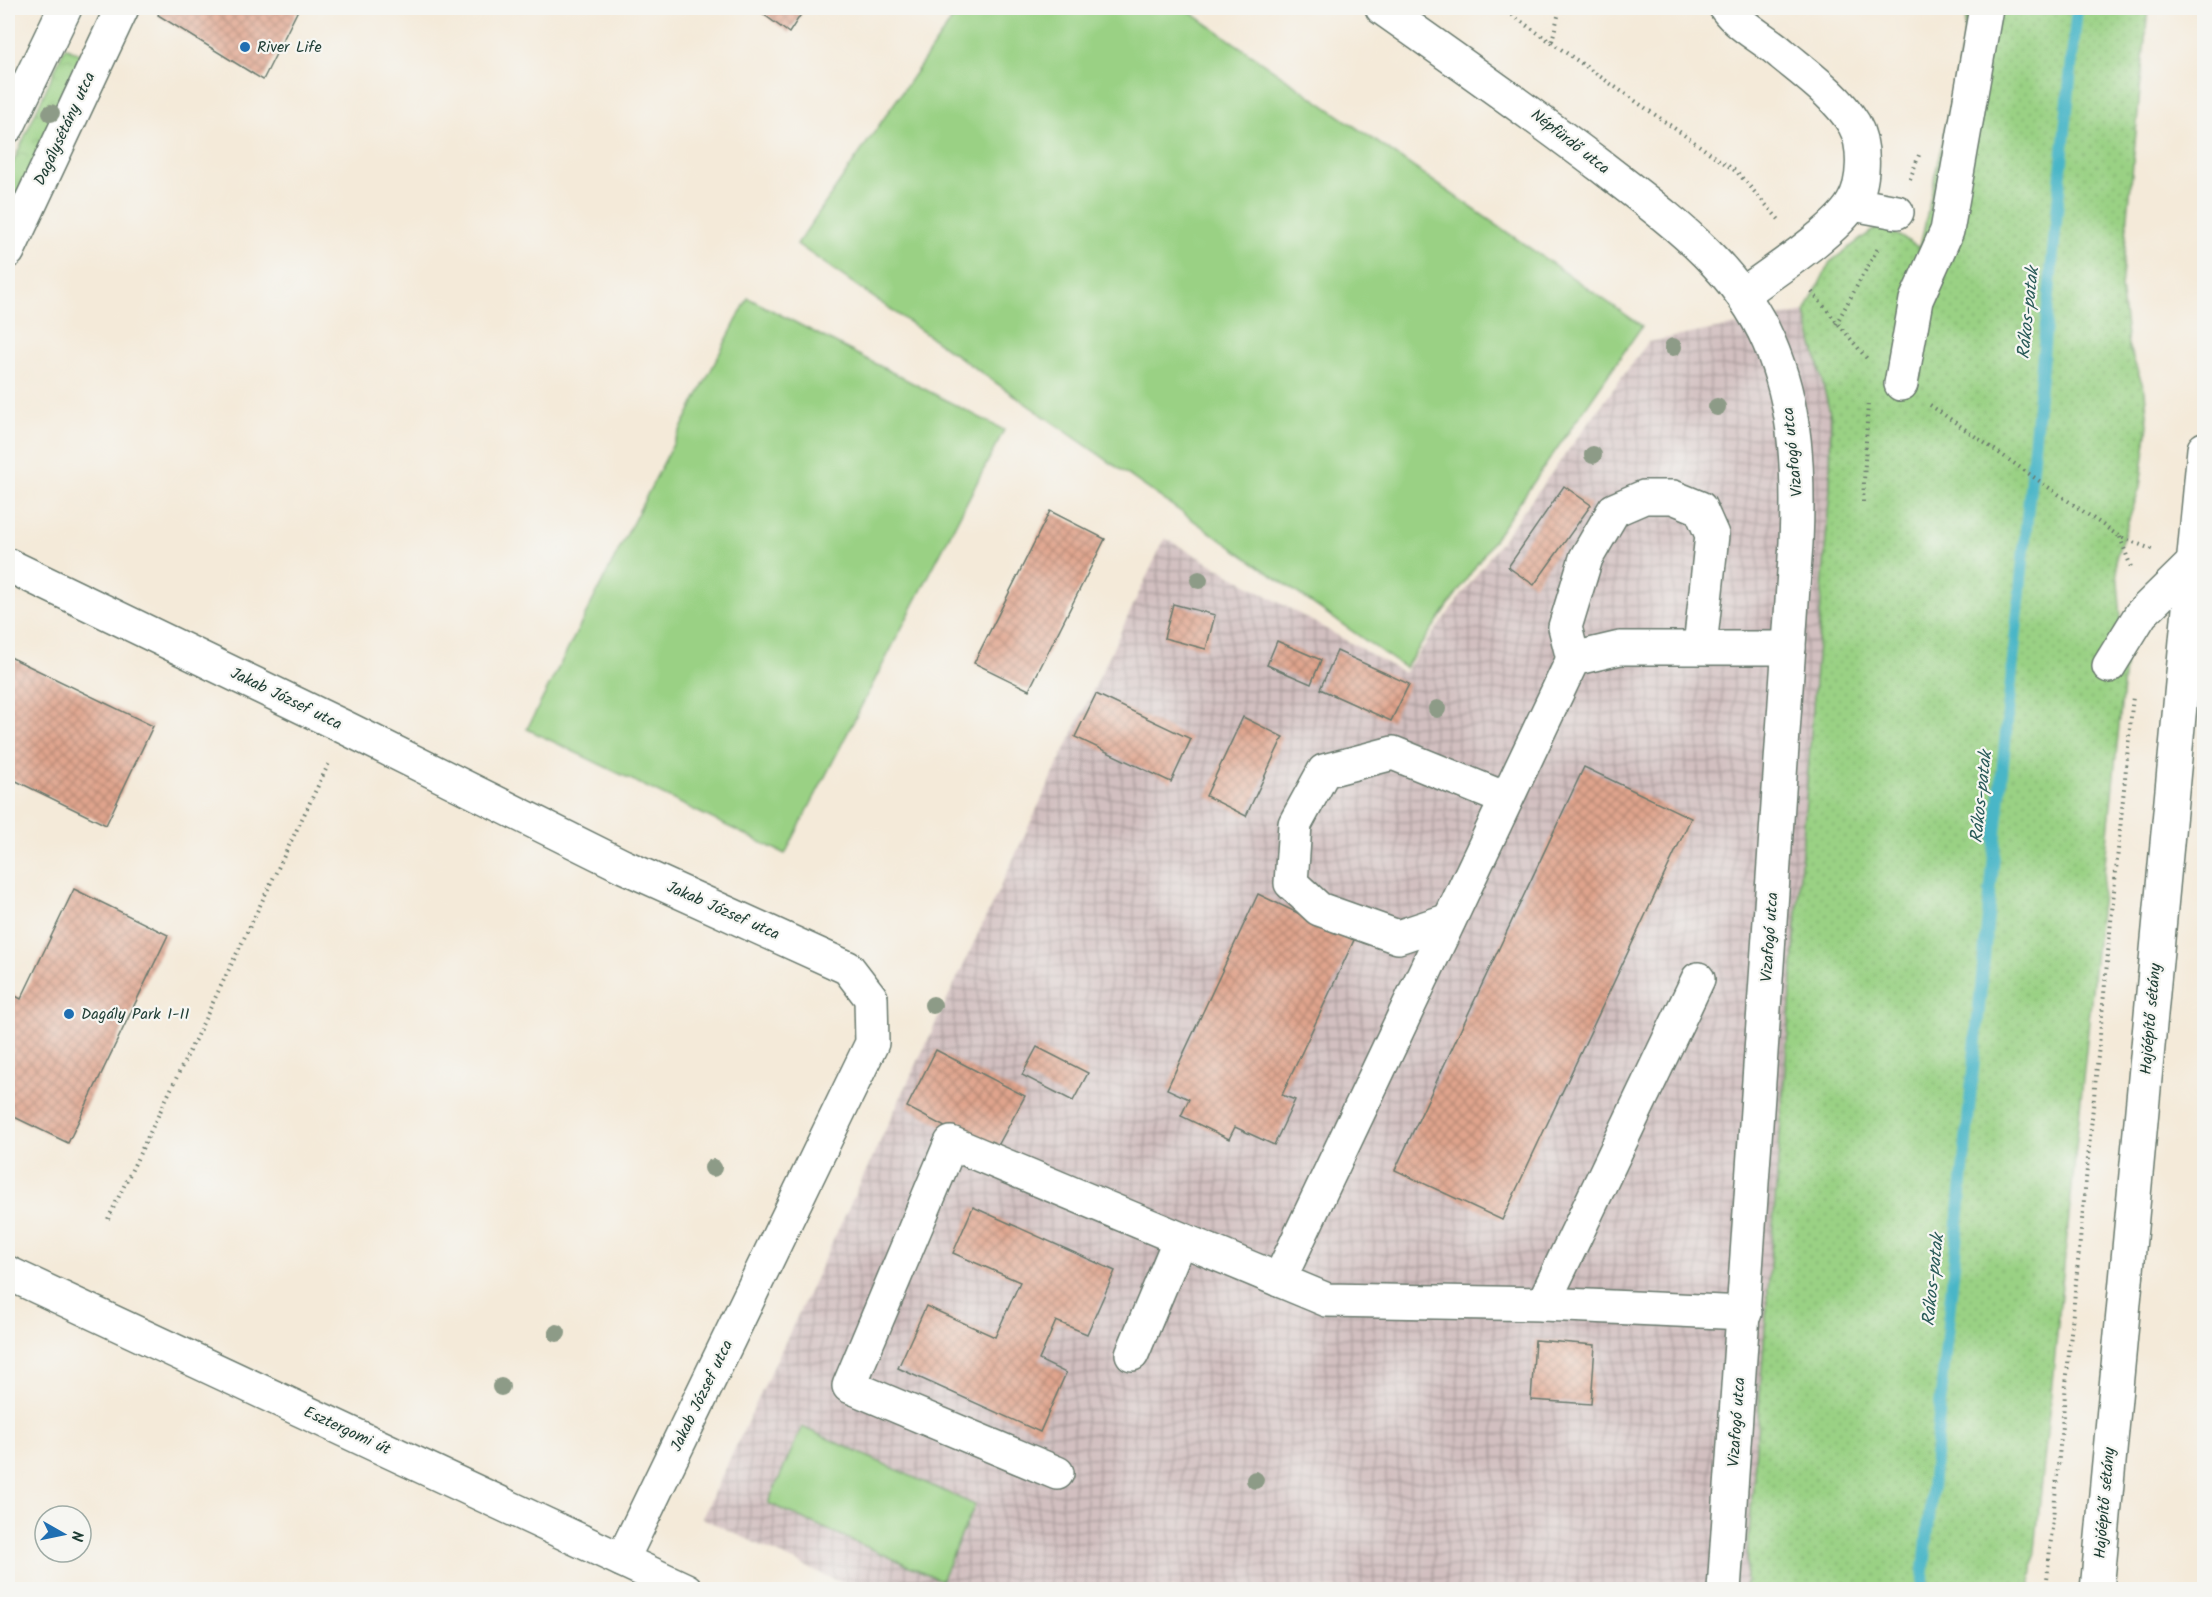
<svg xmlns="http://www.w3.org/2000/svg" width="2212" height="1597" viewBox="0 0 2212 1597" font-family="Kalam,sans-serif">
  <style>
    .industrial { fill: url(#industrial-grid) }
    .grass { fill: url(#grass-dots); stroke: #5c875c; stroke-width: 1.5 }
    .park { fill: url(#park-crowns); stroke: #5c875c; stroke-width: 1.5 }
    .pitch { fill: #9ad184; stroke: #5c875c; stroke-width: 1.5 }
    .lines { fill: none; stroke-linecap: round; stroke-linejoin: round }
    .stream { stroke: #4ab6c7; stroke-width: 12 }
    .building { fill: url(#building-cross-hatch) }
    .minor-casing { stroke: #6a7a6e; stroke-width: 36 }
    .path { stroke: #6a7a6e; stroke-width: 4; stroke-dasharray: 1.5 4.5; stroke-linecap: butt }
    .minor { stroke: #fff; stroke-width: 33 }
    .tree { fill: #8d9b87 }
    .poi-dot { fill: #1f6fb2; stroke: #f6f6f2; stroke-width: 2 }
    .labels { text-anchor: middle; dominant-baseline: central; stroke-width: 4.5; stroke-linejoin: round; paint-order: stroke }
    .poi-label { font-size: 16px; fill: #1f3d34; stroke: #f6f6f2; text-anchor: start }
    .street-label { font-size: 16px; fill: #1f3d34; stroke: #f6f6f2 }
    .water-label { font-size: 18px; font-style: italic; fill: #2a5b59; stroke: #f6f6f2 }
  </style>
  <defs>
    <pattern id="industrial-grid" width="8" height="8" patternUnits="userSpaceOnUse" patternTransform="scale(1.5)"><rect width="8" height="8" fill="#d2bfc0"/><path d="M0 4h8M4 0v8" fill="none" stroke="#aa9c9d"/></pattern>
    <pattern id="grass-dots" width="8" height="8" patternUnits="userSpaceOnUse" patternTransform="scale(1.5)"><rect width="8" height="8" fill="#9ad184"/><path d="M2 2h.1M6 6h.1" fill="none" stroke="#84b473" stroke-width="1.8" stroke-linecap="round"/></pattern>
    <pattern id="park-crowns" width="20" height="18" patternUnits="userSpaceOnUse" patternTransform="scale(1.5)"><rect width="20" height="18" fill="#9ad184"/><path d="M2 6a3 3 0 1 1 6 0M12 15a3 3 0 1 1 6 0" fill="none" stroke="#84b473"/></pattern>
    <pattern id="building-cross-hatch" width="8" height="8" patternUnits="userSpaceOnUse" patternTransform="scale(1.5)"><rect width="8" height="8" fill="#e0a48d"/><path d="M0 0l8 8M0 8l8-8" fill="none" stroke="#b58774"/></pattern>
  </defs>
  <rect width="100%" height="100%" fill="#f6f6f2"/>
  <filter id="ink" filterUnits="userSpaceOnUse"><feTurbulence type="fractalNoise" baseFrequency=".0167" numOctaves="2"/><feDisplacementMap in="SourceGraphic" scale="12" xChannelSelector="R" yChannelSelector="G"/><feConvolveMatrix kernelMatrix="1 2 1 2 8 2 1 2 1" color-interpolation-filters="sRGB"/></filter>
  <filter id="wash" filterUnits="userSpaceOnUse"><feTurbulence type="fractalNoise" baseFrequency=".008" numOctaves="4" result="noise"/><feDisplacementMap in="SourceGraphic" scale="24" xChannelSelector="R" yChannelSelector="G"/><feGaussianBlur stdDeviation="1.35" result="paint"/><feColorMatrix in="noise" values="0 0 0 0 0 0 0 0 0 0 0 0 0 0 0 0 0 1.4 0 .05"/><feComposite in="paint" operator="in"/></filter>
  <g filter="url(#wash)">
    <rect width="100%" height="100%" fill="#f4ead9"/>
    <polygon class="industrial" points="1805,312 1831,417 1830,488 1745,1589 854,1589 702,1518 1165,538 1404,673 1648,342"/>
    <polygon class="grass" points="1967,8 2148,8 2121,288 2128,345 2145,391 2148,425 2140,487 2116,558 2125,667 2031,1589 1745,1590 1830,488 1831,417 1805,312 1830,262 1880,225 1920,248 1964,38"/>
    <polygon class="park" points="65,47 86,57 20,202 8,196 8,174"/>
    <g class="pitch">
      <polygon points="960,8 1184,8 1642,326 1405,668 797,244"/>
      <polygon points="748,298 1004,430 785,854 527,729"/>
      <polygon points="802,1427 975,1505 941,1580 768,1503"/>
    </g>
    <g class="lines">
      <polyline class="stream" points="1922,1590 2077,8"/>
    </g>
    <g id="blocks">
      <g class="building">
        <polygon points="161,8 299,8 263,80 158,15"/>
        <polygon points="755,8 805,8 789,33"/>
        <polygon points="1564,486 1591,505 1534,585 1508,567"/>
        <polygon points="1050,511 1105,539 1029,690 974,663"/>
        <polygon points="1173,604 1215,615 1206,649 1164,638"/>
        <polygon points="1277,641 1321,660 1311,684 1267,665"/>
        <polygon points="1337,651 1409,684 1391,721 1320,689"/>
        <polygon points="8,656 153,726 106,825 8,777"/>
        <polygon points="1096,694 1191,739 1171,782 1075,737"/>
        <polygon points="1243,717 1283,737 1246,816 1206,796"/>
        <polygon points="1584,767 1691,818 1502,1220 1395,1170"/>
        <polygon points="74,889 168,935 68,1143 8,1114 8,992 21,999"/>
        <polygon points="1258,894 1354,940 1282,1095 1295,1100 1274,1145 1235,1127 1229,1139 1181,1116 1189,1099 1167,1089"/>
        <polygon points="1037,1047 1088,1073 1073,1101 1022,1075"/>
        <polygon points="936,1050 1025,1096 994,1153 907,1107"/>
        <polygon points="973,1207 1115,1271 1087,1334 1056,1321 1039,1360 1066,1373 1040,1432 898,1368 926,1306 995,1337 1020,1282 953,1253"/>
        <polygon points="1535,1340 1595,1345 1591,1404 1531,1400"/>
      </g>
    </g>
  </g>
  <g filter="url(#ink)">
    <use href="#blocks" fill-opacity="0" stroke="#6a7a6e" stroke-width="1.5"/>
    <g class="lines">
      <defs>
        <g id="minor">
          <path d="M1382 8C1456 60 1530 112 1602 167 1666 217 1736 265 1769 342 1797 406 1799 474 1796 543L1724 1590"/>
          <path d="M1726 8C1740 27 1764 38 1782 54 1806 74 1838 97 1854 124 1866 145 1865 184 1852 204 1835 232 1771 273 1743 294"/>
          <polyline points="8,126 65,8"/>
          <polyline points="1853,204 1897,212"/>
          <polyline points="8,251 122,8"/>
          <polyline points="1901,384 1916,300 1947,231 1986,8"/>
          <polyline points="8,565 346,728 623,866 848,968 871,998 872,1043 622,1560"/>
          <polyline points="1573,659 1565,627 1586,558 1614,510 1644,497 1673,497 1700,508 1712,535 1700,647"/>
          <polyline points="2109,666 2141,614 2192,564"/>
          <polyline points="1449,920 1398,937 1319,909 1291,883 1295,824 1324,771 1393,753 1506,799"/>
          <polyline points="8,1273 686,1590"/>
          <polyline points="1279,1280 1573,659 1620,648 1789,648"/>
          <polyline points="1543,1304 1698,979"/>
          <polyline points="1132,1354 1180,1239"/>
          <polyline points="1057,1473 849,1386 951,1143 1327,1300 1543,1304 1745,1313"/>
          <polyline points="2097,1590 2204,449"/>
        </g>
      </defs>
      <use href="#minor" class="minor-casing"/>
      <g class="path">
        <polyline points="1502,8 1737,172 1781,222"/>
        <polyline points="1552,41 1560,8"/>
        <polyline points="1910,179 1919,155"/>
        <polyline points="1812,292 1868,360"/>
        <polyline points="1836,324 1879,246"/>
        <polyline points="1930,405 2120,537 2154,550"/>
        <polyline points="1863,502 1868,401"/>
        <polyline points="2120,537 2132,570"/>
        <polyline points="108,1219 330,761"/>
        <polyline points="2046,1590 2133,696"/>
      </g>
      <use href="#minor" class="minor"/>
    </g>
    <g class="tree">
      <circle cx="51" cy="113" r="9"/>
      <circle cx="1673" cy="347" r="9"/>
      <circle cx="1717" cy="407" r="9"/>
      <circle cx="1593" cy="455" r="9"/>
      <circle cx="1199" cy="580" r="9"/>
      <circle cx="1437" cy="709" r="9"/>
      <circle cx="933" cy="1005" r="9"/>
      <circle cx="713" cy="1168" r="9"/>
      <circle cx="557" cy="1333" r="9"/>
      <circle cx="501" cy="1387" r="9"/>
      <circle cx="1255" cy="1480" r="9"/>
    </g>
  </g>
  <g class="poi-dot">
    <circle cx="245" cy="47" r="6"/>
    <circle cx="69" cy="1014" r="6"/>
  </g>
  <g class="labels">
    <g class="poi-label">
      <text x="257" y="47">River Life</text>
      <text x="81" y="1014">Dagály Park I-II</text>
    </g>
    <g class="street-label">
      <text transform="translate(65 129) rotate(-65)">Dagálysétány utca</text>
      <text transform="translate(1570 142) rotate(38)">Népfürdő utca</text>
      <text transform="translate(1793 452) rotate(-96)">Vizafogó utca</text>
      <text transform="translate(286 699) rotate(26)">Jakab József utca</text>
      <text transform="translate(723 911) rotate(24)">Jakab József utca</text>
      <text transform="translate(1770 937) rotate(-86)">Vizafogó utca</text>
      <text transform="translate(2151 1019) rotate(-85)">Hajóépítő sétány</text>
      <text transform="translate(702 1396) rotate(-64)">Jakab József utca</text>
      <text transform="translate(1737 1422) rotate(-86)">Vizafogó utca</text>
      <text transform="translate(347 1431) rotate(25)">Esztergomi út</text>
      <text transform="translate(2105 1503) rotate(-85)">Hajóépítő sétány</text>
    </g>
    <g class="water-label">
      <text transform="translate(2029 313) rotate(-84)">Rákos-patak</text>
      <text transform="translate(1982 797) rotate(-84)">Rákos-patak</text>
      <text transform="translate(1934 1280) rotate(-84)">Rákos-patak</text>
    </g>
  </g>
  <rect width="2212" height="1597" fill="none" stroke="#f6f6f2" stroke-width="30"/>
  <g transform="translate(63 1534) rotate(99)"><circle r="28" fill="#f6f6f2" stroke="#a0aca6" stroke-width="1.5"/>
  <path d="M0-4.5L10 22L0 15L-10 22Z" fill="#1f6fb2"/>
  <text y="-9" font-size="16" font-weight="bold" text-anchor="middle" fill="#1f3d34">N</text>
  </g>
</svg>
